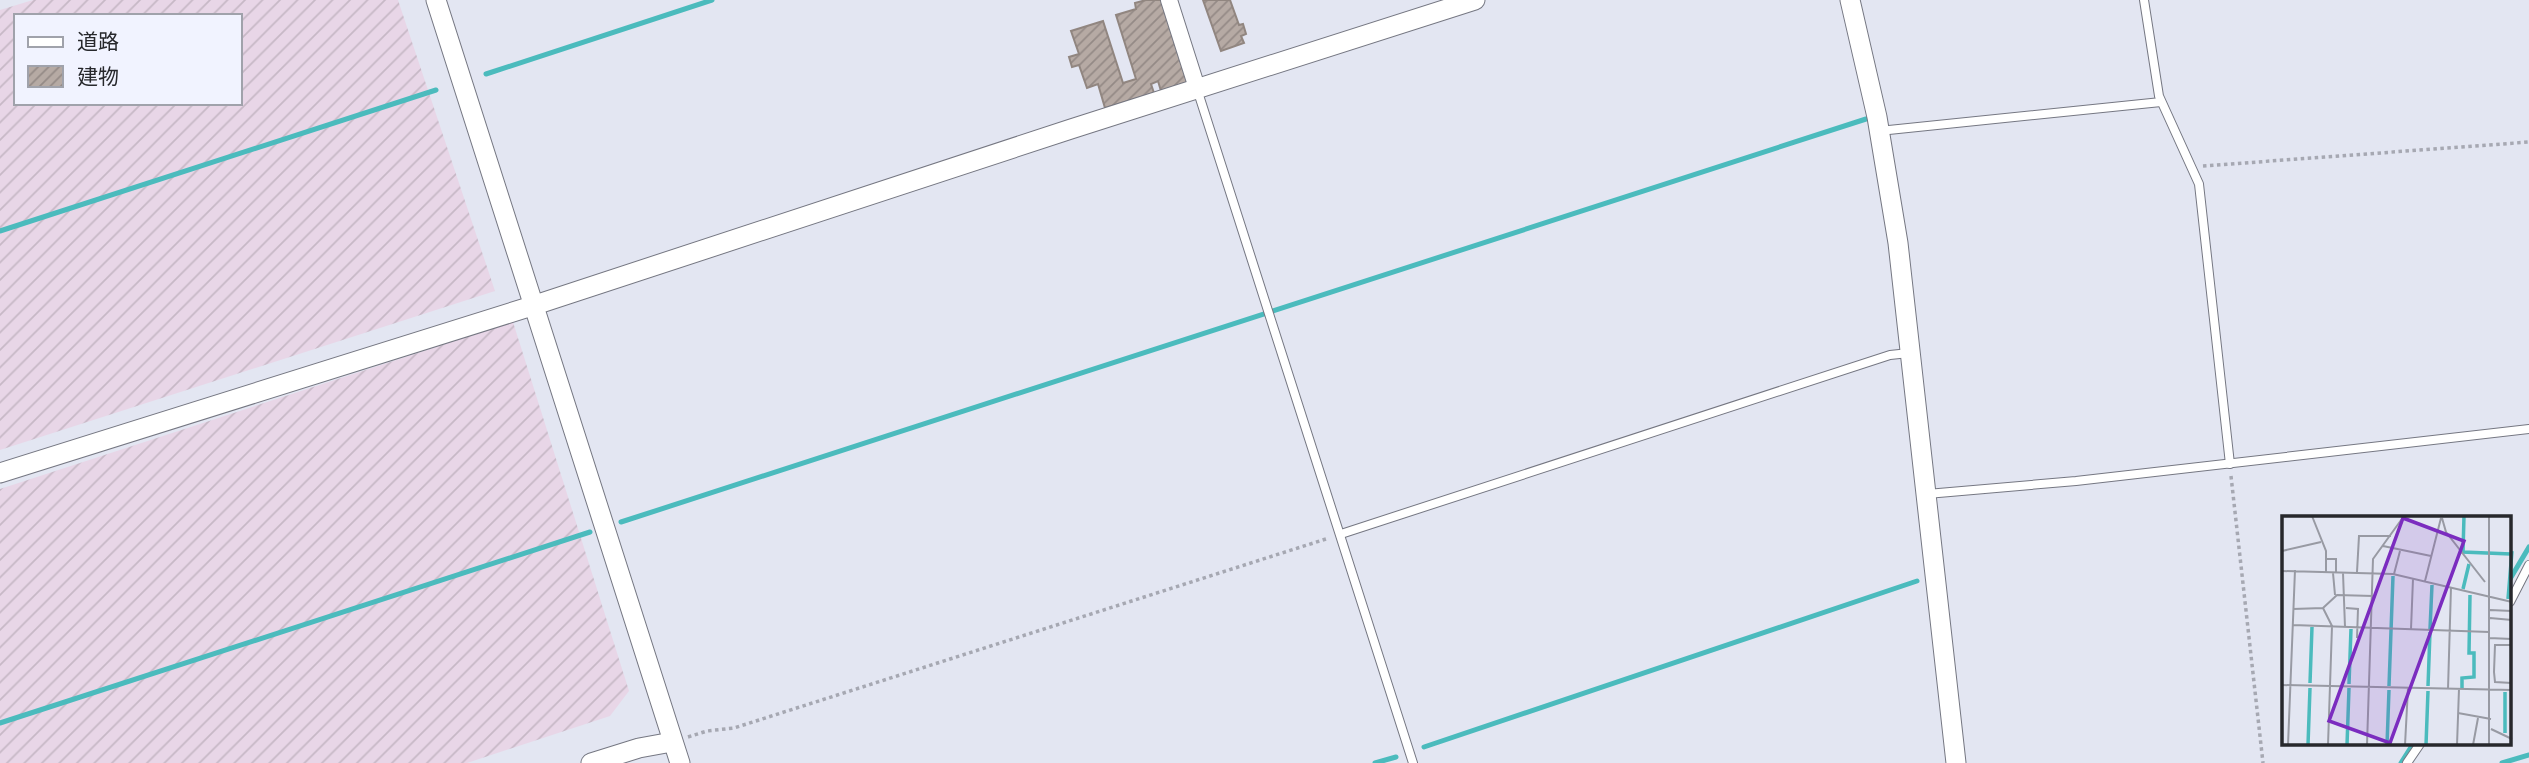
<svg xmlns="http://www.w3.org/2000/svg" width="2529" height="763" viewBox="0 0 2529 763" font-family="Literata,'Noto Sans JP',serif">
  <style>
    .industrial { fill: url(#industrial-furrows); fill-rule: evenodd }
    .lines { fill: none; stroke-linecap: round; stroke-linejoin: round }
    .stream { stroke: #4bbbbd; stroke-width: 5 }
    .building { fill: url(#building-hatch); stroke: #918680; stroke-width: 2 }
    .service-casing { stroke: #757782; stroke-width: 10 }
    .minor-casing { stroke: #757782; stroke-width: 18 }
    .tertiary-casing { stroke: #757782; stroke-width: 21 }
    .path { stroke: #a6a8b2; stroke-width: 3.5; stroke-dasharray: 3.5 3.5; stroke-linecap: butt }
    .service { stroke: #fff; stroke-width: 8 }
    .minor { stroke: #fff; stroke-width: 16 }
    .tertiary { stroke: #fff; stroke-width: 19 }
    .inset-river { fill: none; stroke: #4bbbbd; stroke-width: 3.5 }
    .inset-road { fill: none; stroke: #989aa3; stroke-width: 2 }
    .view { fill: #7b2cbf; fill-opacity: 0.15; stroke: #7b2cbf; stroke-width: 3.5 }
    .inset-edge { fill: none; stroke: #27282c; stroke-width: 3.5 }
  </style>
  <defs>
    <pattern id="industrial-furrows" width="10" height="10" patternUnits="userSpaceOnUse" patternTransform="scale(1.75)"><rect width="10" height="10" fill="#e8d6e7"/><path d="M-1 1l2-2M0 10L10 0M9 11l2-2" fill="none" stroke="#c7b8c6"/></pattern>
    <pattern id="building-hatch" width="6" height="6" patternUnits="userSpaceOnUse" patternTransform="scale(1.75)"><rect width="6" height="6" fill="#b6aaa4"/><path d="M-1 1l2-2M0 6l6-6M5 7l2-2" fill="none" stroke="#948a86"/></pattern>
  </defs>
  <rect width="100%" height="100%" fill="#e3e6f2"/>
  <g class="industrial">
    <path d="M33 0H398L495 291 0 450V10ZM16 16H240V103H16Z"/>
    <polygon points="513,322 629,691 610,716 467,763 0,763 0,489"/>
  </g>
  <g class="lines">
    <g class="stream">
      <polyline points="486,74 712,0"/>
      <polyline points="0,231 436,90"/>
      <polyline points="621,522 1866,119"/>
      <polyline points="2510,579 2529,547"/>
      <polyline points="0,723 590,532"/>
      <polyline points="1424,747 1917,581"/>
      <polyline points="1375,763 1396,757"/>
      <polyline points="2401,763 2413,744"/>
      <polyline points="2502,763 2529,755"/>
    </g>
  </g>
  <g class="building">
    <polygon points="1146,0 1163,0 1188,82 1161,91 1158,81 1151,84 1154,93 1105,108 1098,84 1087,88 1079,65 1072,67 1069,57 1079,54 1071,31 1103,21 1123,83 1136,79 1116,15 1136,9 1135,3"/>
    <polygon points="1203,0 1230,0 1239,25 1243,24 1246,34 1241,36 1244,43 1221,51"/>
  </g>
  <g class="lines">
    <defs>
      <g id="service">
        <polyline points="2144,0 2159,96 2199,184 2230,464"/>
        <polyline points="1197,89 1413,763"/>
        <polyline points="1879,131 2161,102"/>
        <polyline points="1927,494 2076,481 2529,429"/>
        <polyline points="1341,534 1890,355 1909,353"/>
        <polyline points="2510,602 2529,565"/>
        <polyline points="2407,763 2420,744"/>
      </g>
      <polyline id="minor" points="1169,0 1197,88"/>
      <g id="tertiary">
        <polyline points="436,0 680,763"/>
        <polyline points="1850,0 1877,117 1898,243 1956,763"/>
        <polyline points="0,473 532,306 1071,129 1475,0"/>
        <polyline points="591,763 639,748 672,742"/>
      </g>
    </defs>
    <use href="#service" class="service-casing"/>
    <use href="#minor" class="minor-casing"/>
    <use href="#tertiary" class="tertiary-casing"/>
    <g class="path">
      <polyline points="2203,166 2529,142"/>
      <polyline points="2231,476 2263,763"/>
      <polyline points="688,737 707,731 734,728 1329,538"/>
    </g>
    <use href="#service" class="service"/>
    <use href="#minor" class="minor"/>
    <use href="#tertiary" class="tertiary"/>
  </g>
  <g transform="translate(2282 516)">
    <rect width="229" height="229" fill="#e3e6f2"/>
    <path class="inset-river" d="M182 0 181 36 229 38M181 73 187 48M226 83 230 35M148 113 150 69M28 167 30 111M67 168 69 113M107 170 111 60M146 170 148 116M180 172V162L192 161V137H187L188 79M223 217V176M26 229 28 172M65 229 67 172M105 229 107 174M144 229 146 175"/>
    <path class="inset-road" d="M30 0 44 35V56M207 0V229M160 2 164 16 203 66M101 30 149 40M0 35 39 26M45 43H54V56M0 55 111 58 230 86M75 56 77 20H109M51 57 53 79M61 57 63 111M112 58 118 35M143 65 159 2M41 92 50 110 46 229M64 92 76 93 75 122M11 93 41 92 55 79 91 80M208 94 230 95M208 102 230 104M11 109 207 116M129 113 131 63M207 122 230 123M230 129H213L212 156 213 166 230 167M0 169 230 174M166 173 169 71M176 197 209 203M209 213 230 223M6 229 13 54M85 229 91 43 122 0M123 229 126 172M175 229 177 173M191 229 196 202"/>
    <path class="view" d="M121 2 182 25 108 227 47 205Z"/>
    <rect width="229" height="229" class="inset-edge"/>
  </g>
  <rect x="14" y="14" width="228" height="91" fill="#f1f3ff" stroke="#a0a2ab" stroke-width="2"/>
  <rect x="28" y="37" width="35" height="10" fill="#ffffff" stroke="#a0a2ab" stroke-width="2"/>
  <text x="77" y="49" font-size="21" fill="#27282c">道路</text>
  <rect x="28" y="66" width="35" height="21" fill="url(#building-hatch)" stroke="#a0a2ab" stroke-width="2"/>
  <text x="77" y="84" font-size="21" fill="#27282c">建物</text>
</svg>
